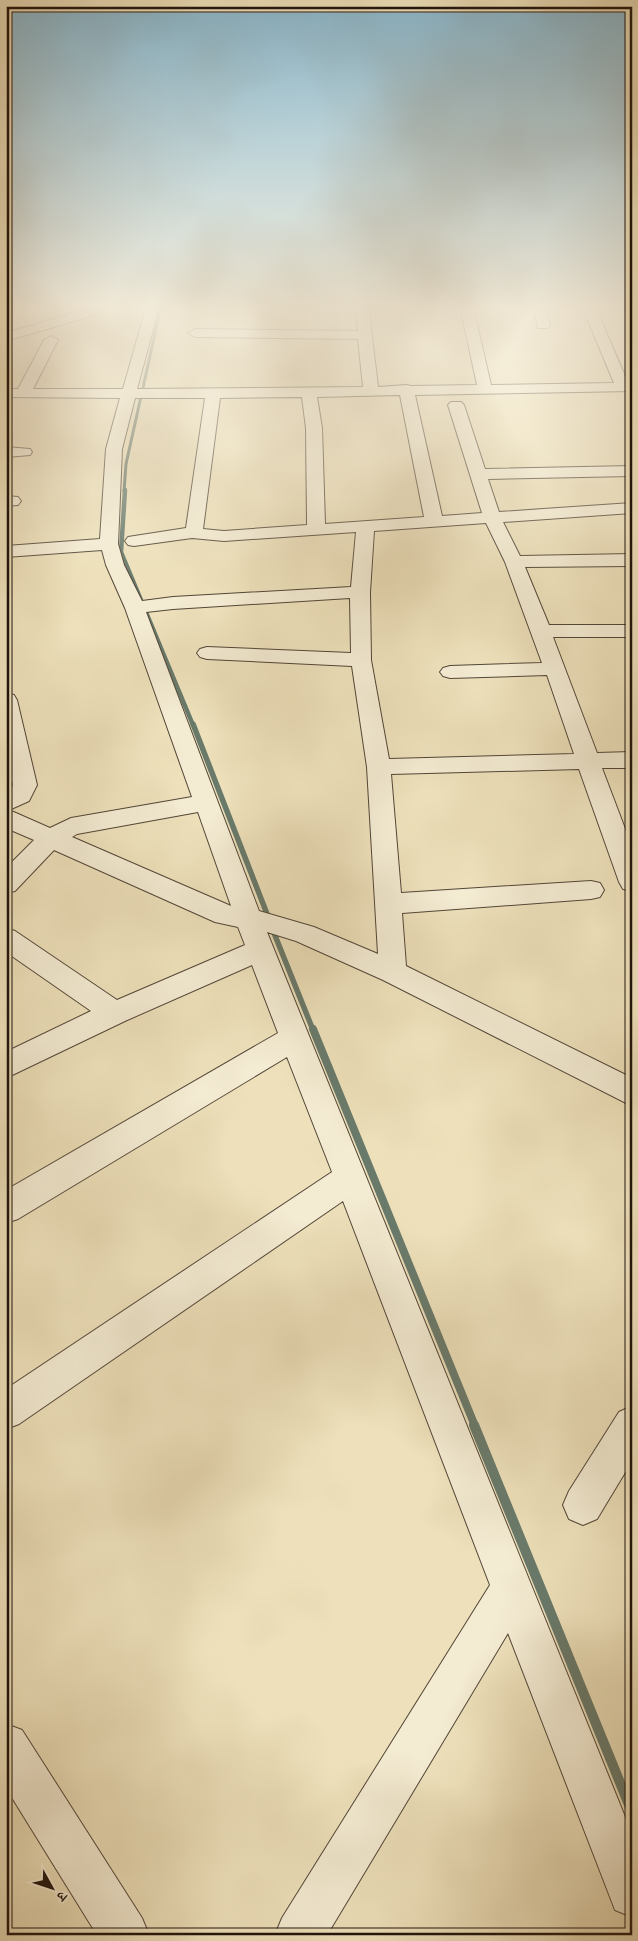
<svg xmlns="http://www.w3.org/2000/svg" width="638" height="1941" viewBox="0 0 638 1941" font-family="'IM FELL French Canon','Noto Serif Devanagari',serif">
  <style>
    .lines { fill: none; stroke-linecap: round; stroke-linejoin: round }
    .stream-far4 { stroke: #697a6b; stroke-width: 3 }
    .stream-far3 { stroke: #697a6b; stroke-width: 4.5 }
    .stream-far2 { stroke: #697a6b; stroke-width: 5.5 }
    .stream-far1 { stroke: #697a6b; stroke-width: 8 }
    .stream { stroke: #697a6b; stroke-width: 10 }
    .minor-casing { stroke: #524638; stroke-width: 2 }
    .minor { fill: #f3ebd2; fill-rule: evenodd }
  </style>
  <rect width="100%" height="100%" fill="#ede0ba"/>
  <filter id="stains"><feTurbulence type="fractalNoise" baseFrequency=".004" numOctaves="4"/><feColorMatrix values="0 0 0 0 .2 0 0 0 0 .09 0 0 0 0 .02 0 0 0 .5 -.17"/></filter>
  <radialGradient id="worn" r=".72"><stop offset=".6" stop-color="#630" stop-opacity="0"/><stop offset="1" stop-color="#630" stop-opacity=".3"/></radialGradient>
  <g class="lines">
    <polyline class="stream-far4" points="124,491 126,464 160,311"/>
    <polyline class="stream-far3" points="125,490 121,552 193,725"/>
    <g class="stream-far2">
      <polyline points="193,724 269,919"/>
      <polyline points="272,928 313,1030"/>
    </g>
    <polyline class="stream-far1" points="313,1029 475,1426"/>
    <polyline class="stream" points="474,1425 632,1812"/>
    <defs>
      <g id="minor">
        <polygon points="81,311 100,311 98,314 6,341 6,333"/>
        <path d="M145 311H158L137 389 363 387 358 339 195 337 188 333 195 329 358 331 356 311H369L378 387 406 385 411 386 477 385 461 311H474L491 385 614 383 584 311H597L628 383H632V391L415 395 442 516 482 513 448 405 451 402H461L464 405 485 469 632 466V476L488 479 499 512 632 503V513L503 522 520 556 632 554V566L525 567 549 625H632V637H553L597 753 632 752V768H602L632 847V891L623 889 619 882 579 769 391 774 401 893 591 881 600 883 604 890 600 897 591 899 402 913 406 966 632 1078V1106L383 980 296 941 267 932 632 1834V1917L615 1910 508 1633 327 1935H275L282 1918 490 1585 343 1201 19 1424 6 1429V1389L332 1172 287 1057 18 1219 6 1223V1190L278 1033 252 965 125 1021 6 1078V1052L91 1011 6 952V928L15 931 117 1000 245 945 238 927 215 922 54 850 15 891 6 893V868L34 840 6 828V793L11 790 13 785 6 752V693L14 695 17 700 37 785 29 801 9 810 50 828 71 818 192 797 125 608 106 565 102 550 6 557V546L100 539 106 449 120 398 6 397V389H18L44 340 51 336 58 340 33 389H123ZM400 395 424 517 325 524 322 428 317 397ZM302 397 306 428 307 525 224 531 203 529 220 398ZM135 398H205L186 528 128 537 125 541 128 545 134 546 192 538 224 541 356 532 351 587 173 597 142 601 124 565 118 544 122 449ZM486 523 505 562 542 663 450 666 443 668 440 672 443 676 450 678 547 675 574 754 389 759 371 660 370 592 374 531ZM350 598 351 653 207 647 200 649 197 653 200 657 207 659 352 666 367 767 378 954 314 927 259 911 146 612 173 609ZM198 812 231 906 72 837 77 834Z"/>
        <polygon points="534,311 546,311 550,325 548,328 538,328"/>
        <polygon points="6,447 30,449 32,452 30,455 6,457"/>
        <polygon points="6,496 18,497 21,501 18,505 6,506"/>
        <polygon points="632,1406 632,1461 597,1519 583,1525 569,1519 563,1505 569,1491 619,1412"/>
        <polygon points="6,1724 22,1730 142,1918 149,1935 97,1935 6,1788"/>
      </g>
    </defs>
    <use href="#minor" class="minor-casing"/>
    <use href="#minor" class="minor"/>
  </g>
  <linearGradient id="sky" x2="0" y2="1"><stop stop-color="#89b8cf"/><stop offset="0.53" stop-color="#f7f1e0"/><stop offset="1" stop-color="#f7f1e0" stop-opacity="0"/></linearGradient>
  <rect width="638" height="582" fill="url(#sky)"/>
  <rect width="638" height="1941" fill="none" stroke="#ede0ba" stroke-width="25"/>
  <rect x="8" y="8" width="623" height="1926" fill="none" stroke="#1f130c" stroke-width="2.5"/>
  <rect x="12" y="12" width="613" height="1916" fill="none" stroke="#1f130c"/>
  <g transform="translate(52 1888) rotate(130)" stroke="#f3ebd2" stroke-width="4" paint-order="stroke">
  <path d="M0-4L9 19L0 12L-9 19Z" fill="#1f130c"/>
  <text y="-8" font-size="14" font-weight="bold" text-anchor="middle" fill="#1f130c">उ</text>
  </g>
  <rect width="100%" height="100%" filter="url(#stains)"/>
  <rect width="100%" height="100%" fill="url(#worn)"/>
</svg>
